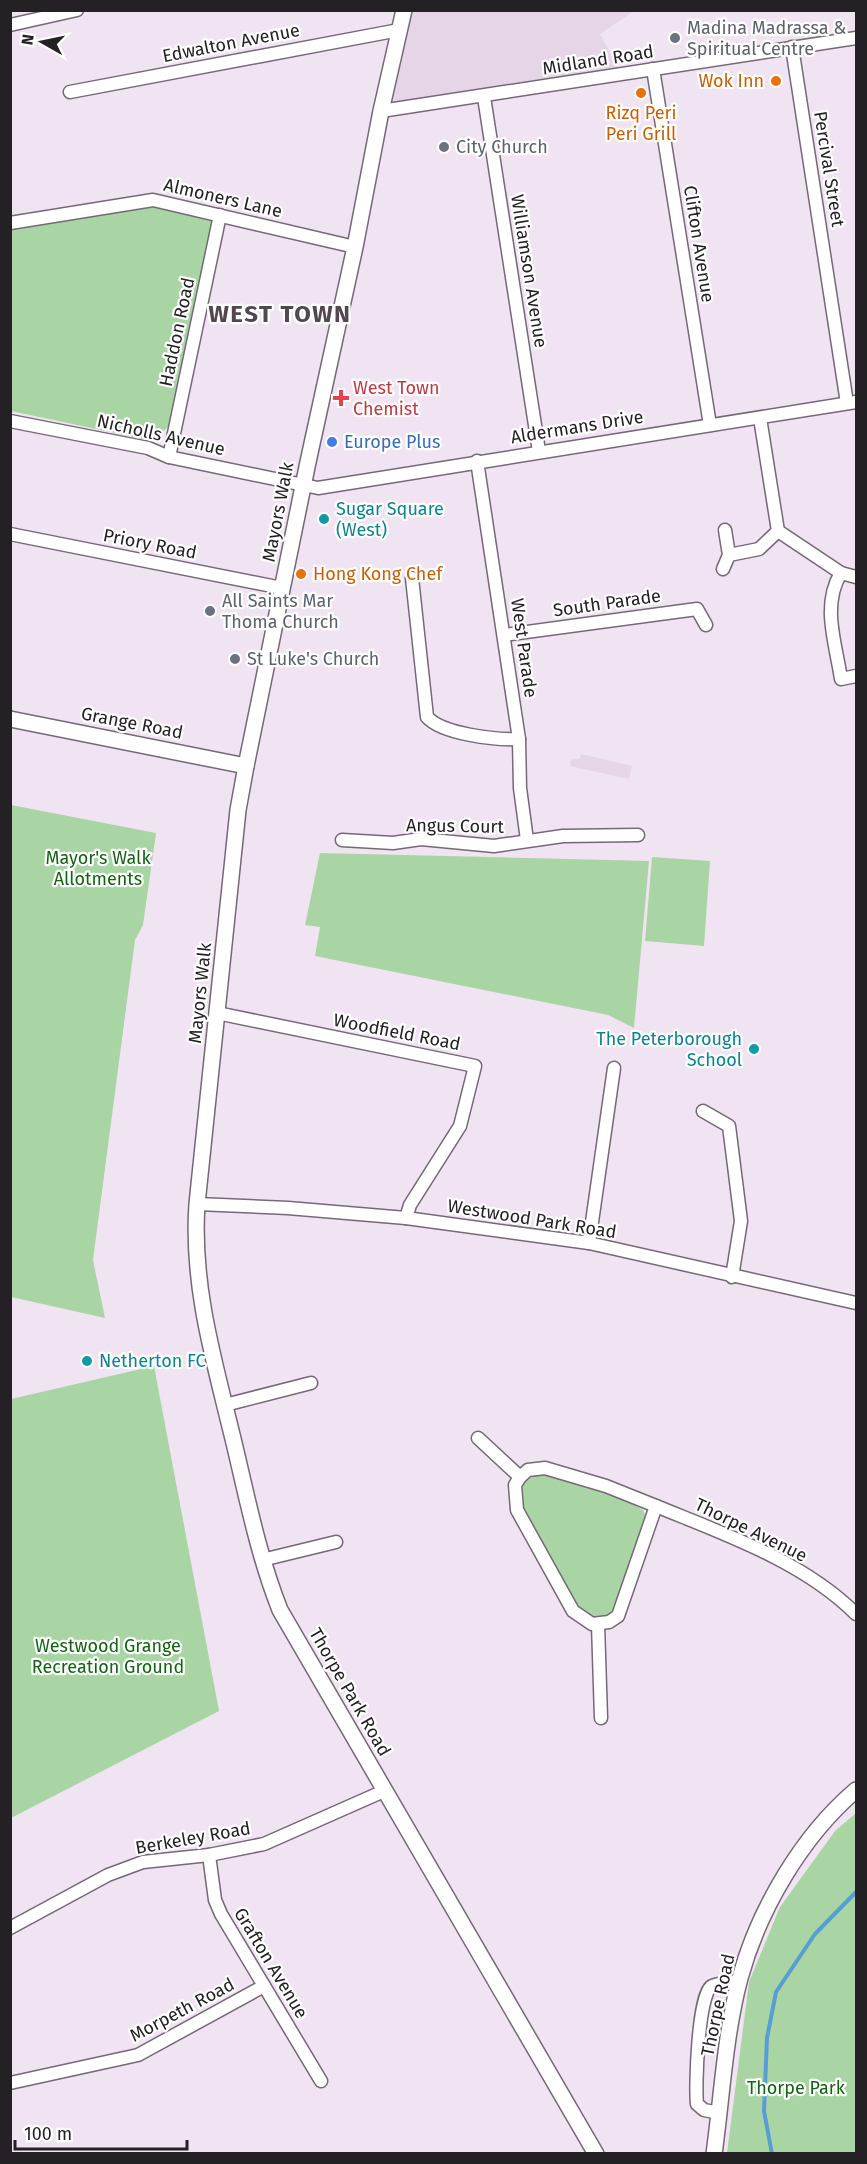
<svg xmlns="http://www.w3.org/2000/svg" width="867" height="2164" viewBox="0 0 867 2164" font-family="'Fira Sans',sans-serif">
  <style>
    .industrial { fill: #e5d5e7 }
    .green { fill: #a9d5a5 }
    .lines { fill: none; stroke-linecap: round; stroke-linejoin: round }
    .stream { stroke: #579ed2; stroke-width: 4 }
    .minor-casing { stroke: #746975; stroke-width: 15 }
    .tertiary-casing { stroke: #746975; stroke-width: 18 }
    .minor { stroke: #fff; stroke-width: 12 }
    .tertiary { stroke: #fff; stroke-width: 15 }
    .worship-dot { fill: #6b7280; stroke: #fff; stroke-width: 2 }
    .food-dot { fill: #e8710a; stroke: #fff; stroke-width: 2 }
    .health-dot { fill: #e0444e; stroke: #fff; stroke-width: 2 }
    .shop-dot { fill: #3f7fe0; stroke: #fff; stroke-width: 2 }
    .culture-dot { fill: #0f9aa8; stroke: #fff; stroke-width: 2 }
    .labels { text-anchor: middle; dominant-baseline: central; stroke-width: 4.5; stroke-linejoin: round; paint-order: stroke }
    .worship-label { font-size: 18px; fill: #5b616d; stroke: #fff; text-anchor: start }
    .street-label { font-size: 18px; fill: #252025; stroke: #fff }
    .food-label { font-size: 18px; fill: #c56008; stroke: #fff; text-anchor: end }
    .health-label { font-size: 18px; fill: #be3a42; stroke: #fff; text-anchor: start }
    .shop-label { font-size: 18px; fill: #366cbe; stroke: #fff; text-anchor: start }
    .culture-label { font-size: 18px; fill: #0d838f; stroke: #fff; text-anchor: start }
    .park-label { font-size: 18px; fill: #136313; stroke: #fff }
    .district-label { font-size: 24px; font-weight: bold; letter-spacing: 1.5px; fill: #514652; stroke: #fff }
  </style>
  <rect width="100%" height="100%" fill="#f1e4f2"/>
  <g class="industrial">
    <polygon points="401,11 634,11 600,34 619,69 379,104"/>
    <polygon points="581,754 632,766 629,779 570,766 571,760 580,758"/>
  </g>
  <g class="green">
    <polygon points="153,207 212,221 169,426 153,441 11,411 11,229"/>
    <polygon points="11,805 156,833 143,925 135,940 93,1260 105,1318 11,1297"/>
    <polygon points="320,853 649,861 634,1028 608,1015 315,956 320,927 305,925"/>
    <polygon points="652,857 710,861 704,946 645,941"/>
    <polygon points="154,1366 219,1711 11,1818 11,1399"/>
    <polygon points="537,1474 546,1474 613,1494 643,1510 646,1516 616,1607 611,1613 595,1619 578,1610 519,1505 521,1485"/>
    <polygon points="856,1813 856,2153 727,2153 749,1982 780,1907 835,1831"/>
  </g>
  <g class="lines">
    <polyline class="stream" points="772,2154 764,2111 767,2038 776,1992 815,1934 856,1892"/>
    <defs>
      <g id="minor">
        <polyline points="10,25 77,10"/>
        <polyline points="792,47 847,403"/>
        <polyline points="653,69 710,425"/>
        <polyline points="70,92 399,30"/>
        <polyline points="484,97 539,451"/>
        <polyline points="381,111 856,38"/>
        <polyline points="10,223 153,200 355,247"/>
        <polyline points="760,418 778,531 841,573 856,577"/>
        <polyline points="10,421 148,448 169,457 318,488 856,402"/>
        <polyline points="169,457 220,215"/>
        <polyline points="477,461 519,739 520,788 527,840"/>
        <polyline points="10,534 282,588"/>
        <polyline points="729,555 759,549 778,531"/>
        <polyline points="723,569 729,555 725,530"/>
        <path d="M841 573C821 605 836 644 841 679L856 676"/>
        <path d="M412 578 427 717C442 734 495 740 519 739"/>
        <polyline points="504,635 697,609 706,625"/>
        <polyline points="342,840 393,843 421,839 494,846 563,836 638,835"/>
        <polyline points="217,1013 475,1066 460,1126 410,1205 406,1218"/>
        <polyline points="703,1111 729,1126 741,1221 732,1277"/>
        <polyline points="197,1204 288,1208 406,1218 589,1243 856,1303"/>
        <polyline points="589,1243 614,1068"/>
        <polyline points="225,1405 311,1383"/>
        <polyline points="478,1438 520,1477"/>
        <polygon points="545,1468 606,1486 656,1506 618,1616 609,1622 592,1624 573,1611 517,1510 515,1485 520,1477 528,1470"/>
        <path d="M656 1506C724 1534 803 1561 856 1614"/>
        <polyline points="262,1560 336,1542"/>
        <polyline points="598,1624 601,1718"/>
        <polyline points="209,1855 215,1900 221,1914 321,2081"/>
        <polyline points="10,1928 108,1875 143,1862 209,1855 264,1844 384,1791"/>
        <polyline points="10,2083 138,2055 264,1986"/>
        <path d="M720 2113 704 2110 697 2104C695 2088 698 1992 712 1986 718 1983 732 1983 739 1980"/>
      </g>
      <g id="tertiary">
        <path d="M404 10 381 111 355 247 308 462 246 766 238 810 197 1204C191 1288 216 1367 235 1447 248 1502 259 1557 280 1610L596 2154"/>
        <polyline points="10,719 246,766"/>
        <path d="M714 2154C722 2096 725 2034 740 1978 759 1909 802 1836 856 1790"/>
      </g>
    </defs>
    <use href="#minor" class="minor-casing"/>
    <use href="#tertiary" class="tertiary-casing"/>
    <use href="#minor" class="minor"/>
    <use href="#tertiary" class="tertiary"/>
  </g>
  <g class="worship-dot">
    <circle cx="675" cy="38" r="6"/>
    <circle cx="444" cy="147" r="6"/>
    <circle cx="210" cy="611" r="6"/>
    <circle cx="235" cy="659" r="6"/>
  </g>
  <g class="food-dot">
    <circle cx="776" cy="81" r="6"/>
    <circle cx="641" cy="93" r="6"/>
    <circle cx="301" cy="574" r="6"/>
  </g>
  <path class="health-dot" d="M338 389h6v6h6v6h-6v6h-6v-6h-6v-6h6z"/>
  <circle class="shop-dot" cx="332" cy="442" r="6"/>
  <g class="culture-dot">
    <circle cx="324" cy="519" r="6"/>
    <circle cx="754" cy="1049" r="6"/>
    <circle cx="87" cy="1361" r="6"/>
  </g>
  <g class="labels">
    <g class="worship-label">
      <text x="687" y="28">Madina Madrassa &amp;<tspan x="687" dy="21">Spiritual Centre</tspan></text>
      <text x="456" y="147">City Church</text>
      <text x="222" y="601">All Saints Mar<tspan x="222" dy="21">Thoma Church</tspan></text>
      <text x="247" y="659">St Luke's Church</text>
    </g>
    <g class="street-label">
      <text transform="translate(231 43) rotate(-11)">Edwalton Avenue</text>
      <text transform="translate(598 60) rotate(-9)">Midland Road</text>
      <text transform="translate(829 169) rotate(81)">Percival Street</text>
      <text transform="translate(223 198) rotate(13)">Almoners Lane</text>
      <text transform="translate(699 244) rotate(81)">Clifton Avenue</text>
      <text transform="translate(529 271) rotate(81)">Williamson Avenue</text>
      <text transform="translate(177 332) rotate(-78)">Haddon Road</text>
      <text transform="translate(577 427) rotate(-9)">Aldermans Drive</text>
      <text transform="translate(161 435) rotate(13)">Nicholls Avenue</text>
      <text transform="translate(278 512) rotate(-79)">Mayors Walk</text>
      <text transform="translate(150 544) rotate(11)">Priory Road</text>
      <text transform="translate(607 603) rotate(-8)">South Parade</text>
      <text transform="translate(524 648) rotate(82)">West Parade</text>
      <text transform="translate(132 723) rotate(11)">Grange Road</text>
      <text transform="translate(455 826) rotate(1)">Angus Court</text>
      <text transform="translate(200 993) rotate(-84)">Mayors Walk</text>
      <text transform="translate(397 1032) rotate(11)">Woodfield Road</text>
      <text transform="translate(532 1219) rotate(9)">Westwood Park Road</text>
      <text transform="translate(751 1530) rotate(26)">Thorpe Avenue</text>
      <text transform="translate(350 1692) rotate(60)">Thorpe Park Road</text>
      <text transform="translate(193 1838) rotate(-10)">Berkeley Road</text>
      <text transform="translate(271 1963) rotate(59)">Grafton Avenue</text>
      <text transform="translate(718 2005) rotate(-78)">Thorpe Road</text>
      <text transform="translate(182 2010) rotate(-28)">Morpeth Road</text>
    </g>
    <g class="food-label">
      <text x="764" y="81">Wok Inn</text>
      <text x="641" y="113" text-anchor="middle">Rizq Peri<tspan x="641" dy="21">Peri Grill</tspan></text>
      <text x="313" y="574" text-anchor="start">Hong Kong Chef</text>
    </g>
    <g class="health-label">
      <text x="353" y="388">West Town<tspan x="353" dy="21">Chemist</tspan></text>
    </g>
    <g class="shop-label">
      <text x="344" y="442">Europe Plus</text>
    </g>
    <g class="culture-label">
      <text x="336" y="509">Sugar Square<tspan x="336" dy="21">(West)</tspan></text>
      <text x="742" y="1039" text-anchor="end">The Peterborough<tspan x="742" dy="21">School</tspan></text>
      <text x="99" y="1361">Netherton FC</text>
    </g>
    <g class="park-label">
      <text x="98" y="858">Mayor's Walk<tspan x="98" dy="21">Allotments</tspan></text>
      <text x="108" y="1646">Westwood Grange<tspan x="108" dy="21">Recreation Ground</tspan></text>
      <text x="796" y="2088">Thorpe Park</text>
    </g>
    <g class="district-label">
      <text x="280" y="314">WEST TOWN</text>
    </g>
  </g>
  <rect width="867" height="2164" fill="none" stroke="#252025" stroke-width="24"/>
  <g transform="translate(42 42) rotate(279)" stroke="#ffffff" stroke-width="4.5" paint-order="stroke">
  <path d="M0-4.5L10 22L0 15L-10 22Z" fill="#252025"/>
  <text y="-9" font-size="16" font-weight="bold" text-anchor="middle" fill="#252025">N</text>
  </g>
  <path d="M15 2140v9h172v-9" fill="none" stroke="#252025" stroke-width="3"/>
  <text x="24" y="2140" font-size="18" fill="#252025" stroke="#ffffff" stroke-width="4.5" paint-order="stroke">100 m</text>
</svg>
